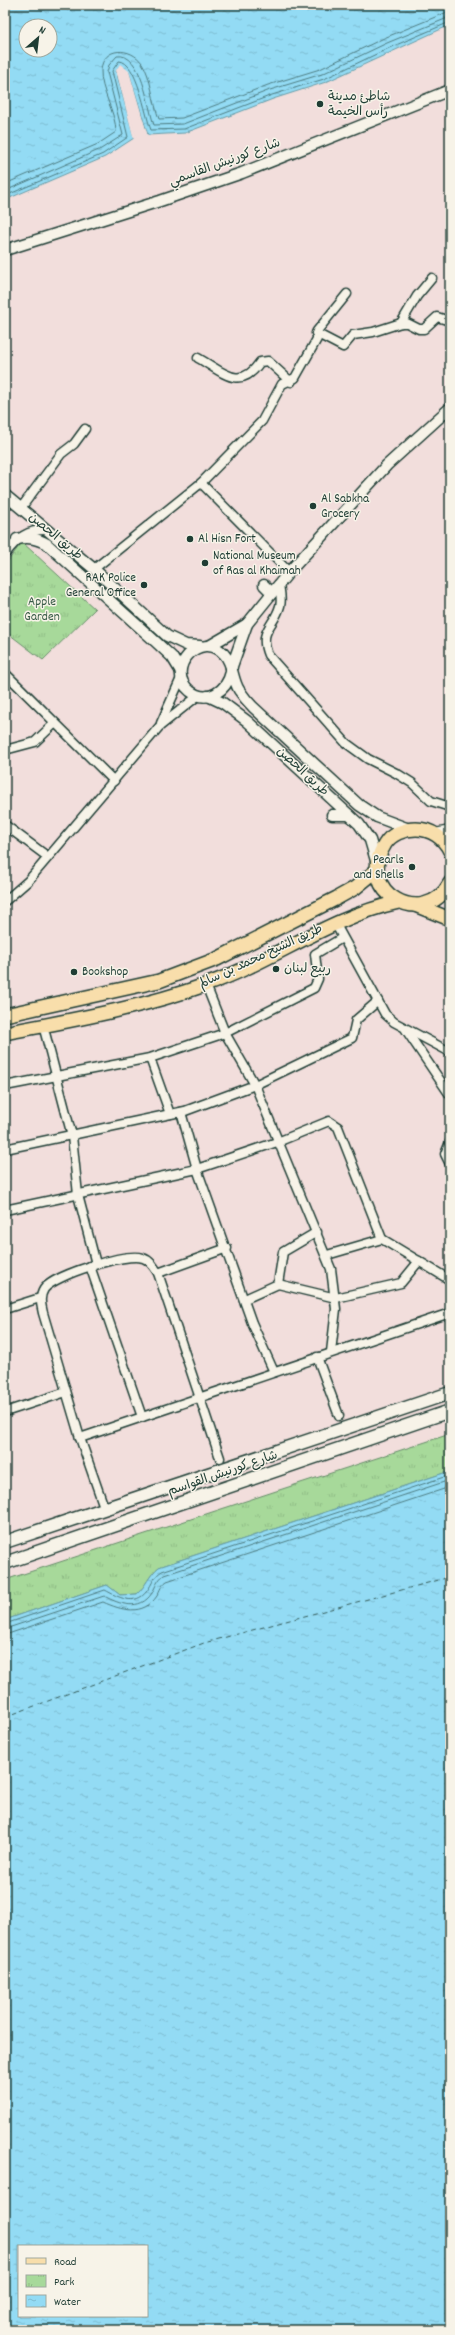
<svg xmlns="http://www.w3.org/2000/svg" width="455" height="2335" viewBox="0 0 455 2335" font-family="Dekko,'Playpen Sans Arabic',sans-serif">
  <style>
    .park { fill: url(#park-tufts); stroke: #638b67 }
    .water { fill: url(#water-ripples); stroke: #659ca7; fill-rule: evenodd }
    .pier { fill: #f2dedc }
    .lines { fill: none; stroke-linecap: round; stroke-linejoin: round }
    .shore { stroke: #4d7c81; stroke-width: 1 }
    .ferry { stroke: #365d5a; stroke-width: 1; stroke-dasharray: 5 4; stroke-linecap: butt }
    .minor-casing { stroke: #1f3d34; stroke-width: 11 }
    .tertiary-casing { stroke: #1f3d34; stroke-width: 13 }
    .secondary-casing { stroke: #1f3d34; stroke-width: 15 }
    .primary-casing { stroke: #1f3d34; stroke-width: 16 }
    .minor { stroke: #f7f3e8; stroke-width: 8 }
    .tertiary { stroke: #f7f3e8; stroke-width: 10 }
    .secondary { stroke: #f7f3e8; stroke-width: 12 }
    .primary { stroke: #f8deab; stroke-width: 13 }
    .poi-dot { fill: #1f3d34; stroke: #f7f3e8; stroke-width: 1.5 }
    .labels { text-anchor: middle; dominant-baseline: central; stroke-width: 3; stroke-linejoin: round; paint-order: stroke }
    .poi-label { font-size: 13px; fill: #1f3d34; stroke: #f7f3e8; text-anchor: start }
    .street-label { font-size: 13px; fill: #1f3d34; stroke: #f7f3e8 }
    .park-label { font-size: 13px; fill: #3a5c48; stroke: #f7f3e8 }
  </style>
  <defs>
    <pattern id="park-tufts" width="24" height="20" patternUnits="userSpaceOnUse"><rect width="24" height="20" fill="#a7d99a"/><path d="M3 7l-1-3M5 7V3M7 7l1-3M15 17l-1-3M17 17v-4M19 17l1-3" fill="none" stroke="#8fbb85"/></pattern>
    <pattern id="water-ripples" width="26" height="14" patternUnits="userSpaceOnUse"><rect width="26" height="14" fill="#93dbf4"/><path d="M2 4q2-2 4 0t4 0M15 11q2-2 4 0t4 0" fill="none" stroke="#7ebdd2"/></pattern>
  </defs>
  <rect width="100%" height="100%" fill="#f2dedc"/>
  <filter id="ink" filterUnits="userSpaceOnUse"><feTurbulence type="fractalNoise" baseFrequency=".025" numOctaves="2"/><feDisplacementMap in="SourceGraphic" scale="8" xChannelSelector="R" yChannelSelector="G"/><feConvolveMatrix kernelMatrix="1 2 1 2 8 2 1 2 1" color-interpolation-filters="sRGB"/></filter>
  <g filter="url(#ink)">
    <g class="park">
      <polygon points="22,542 95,609 43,660 5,631 5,565"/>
      <path d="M450 1434V1471L159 1567C149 1575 146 1586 137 1594L120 1595 107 1585 5 1620V1580Z"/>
    </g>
    <g class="water">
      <path d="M5 5H450V25L326 82 273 99 185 133 148 135 129 72 120 65 116 71 134 138 105 157 5 200ZM26 26H50V50H26Z"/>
      <path d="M450 1471V2330H5V1620L107 1585 120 1595 137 1594C146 1586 149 1575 159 1567ZM19 2246H147V2316H19Z"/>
    </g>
    <polygon class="pier" points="120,64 129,71 148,137 146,135 128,73 121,67 118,71 136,138 134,140 116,70"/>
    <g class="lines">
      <g class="shore">
        <path d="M5 184 98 144 116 132C116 112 100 90 101 70 103 46 131 47 142 63 151 76 153 103 159 119L182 118 268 85 320 69 384 38 450 11"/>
        <path d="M5 191 101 149 123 135 107 72 109 65 117 56C142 52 148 108 154 125L183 124 270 90 322 74 387 43 450 17"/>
        <path d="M5 196 103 154 128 137 112 71 119 61C137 61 145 115 151 130L184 129 272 95 324 79 389 48 450 22"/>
        <path d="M5 1624 105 1590C118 1597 135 1607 147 1591 153 1583 153 1577 162 1571L450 1475"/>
        <path d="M5 1629 104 1596C119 1604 140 1612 152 1593 156 1586 157 1580 164 1575L450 1480"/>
        <path d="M5 1635 103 1602C121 1610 143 1617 157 1596 160 1590 161 1585 167 1581L450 1487"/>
      </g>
      <polyline class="ferry" points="5,1717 204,1643 450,1577"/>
      <defs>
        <g id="minor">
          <polyline points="401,323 417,296 432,278"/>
          <polyline points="316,333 343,347 353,335 373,332 401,323 407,323 419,329 424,329 437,317 450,321"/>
          <path d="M198 358C223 372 240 392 260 362L268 361 291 382"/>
          <polyline points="201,483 262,421 282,384 295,378 317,339 317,331 347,294"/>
          <polyline points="21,508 61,454 74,444 85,429"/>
          <path d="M5 554C18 538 27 529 48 530"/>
          <polyline points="94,569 201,483 289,572"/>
          <path d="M279 584C280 591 282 600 280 606 274 627 258 630 268 655L346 743 368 759 396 773 412 783 431 801 450 807"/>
          <polyline points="5,673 114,781"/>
          <polyline points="161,723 181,678"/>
          <polyline points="5,750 35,742 55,723"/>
          <polyline points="5,825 48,857"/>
          <polyline points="5,901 28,881 159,727 199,695"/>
          <polyline points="335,923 385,1014 394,1022 450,1052"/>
          <polyline points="206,985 225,1033 255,1085 331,1269 336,1309 331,1352"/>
          <polyline points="43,1025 72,1136 78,1195 96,1264"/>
          <polyline points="406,1030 450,1095"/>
          <polyline points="150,1058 170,1114"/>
          <polyline points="5,1086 150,1058 225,1033 314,988 318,979 315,954 342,938"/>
          <polyline points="181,1112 197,1169 252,1323 274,1372"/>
          <polyline points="450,1142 445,1154 450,1164"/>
          <polyline points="5,1149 185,1111 255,1085 352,1038 356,1020 378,1001"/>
          <polyline points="5,1210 197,1169 280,1141 329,1121 338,1127 382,1239 450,1280"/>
          <polyline points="327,1255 382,1239"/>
          <polyline points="90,1266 142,1417"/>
          <polyline points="158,1273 227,1248"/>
          <polyline points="278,1284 283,1252 317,1232"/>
          <polyline points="245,1299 278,1284 336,1298 401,1283 419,1261"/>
          <polyline points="5,1309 40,1298"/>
          <polyline points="317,1357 339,1416"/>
          <polyline points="5,1412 66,1392"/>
          <polyline points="80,1438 450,1313"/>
          <path d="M104 1507 80 1438 43 1313C41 1304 39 1297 44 1289 54 1275 127 1252 143 1258 150 1260 154 1267 158 1273L220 1458"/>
        </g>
        <g id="tertiary">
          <polyline points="5,250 160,201 242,173 450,90"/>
          <polyline points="5,495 94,569 167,636 186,645 200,646"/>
          <path d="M17 539C29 537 36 538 47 544L156 642 172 657 180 670"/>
          <polyline points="264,585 272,593"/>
          <polyline points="209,646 247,624"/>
          <polyline points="231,669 247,624 289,572 387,465 450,408"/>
          <path d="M231 672C227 690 208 705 190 691 163 669 201 629 224 654 233 663 232 679 239 690 243 696 248 702 253 707L359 805 377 817 409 829"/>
          <polyline points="208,696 223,703 247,721 359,824 370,840 377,864"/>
          <polyline points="332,815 349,815"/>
          <polyline points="435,834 450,831"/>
        </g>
        <g id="secondary">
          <polyline points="5,1542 450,1393"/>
          <polyline points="5,1563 450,1411"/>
        </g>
        <g id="primary">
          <path d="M450 851C444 838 431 829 416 829 404 829 391 834 385 844 354 892 424 931 450 883"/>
          <polyline points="415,905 450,919"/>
          <polyline points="5,1015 159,981 217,959 337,898 355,888 377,870"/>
          <path d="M5 1033C72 1020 141 1008 205 985 272 962 329 917 399 902"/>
        </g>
      </defs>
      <use href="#minor" class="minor-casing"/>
      <use href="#tertiary" class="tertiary-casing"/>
      <use href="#secondary" class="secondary-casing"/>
      <use href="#primary" class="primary-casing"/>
      <use href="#minor" class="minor"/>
      <use href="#tertiary" class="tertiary"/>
      <use href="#secondary" class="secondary"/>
      <use href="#primary" class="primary"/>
    </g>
  </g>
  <g class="poi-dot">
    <circle cx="320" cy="104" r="4"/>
    <circle cx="313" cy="506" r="4"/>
    <circle cx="190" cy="539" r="4"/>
    <circle cx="205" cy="563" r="4"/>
    <circle cx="144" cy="585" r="4"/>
    <circle cx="412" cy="867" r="4"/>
    <circle cx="276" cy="969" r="4"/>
    <circle cx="74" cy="972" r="4"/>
  </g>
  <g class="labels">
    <g class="poi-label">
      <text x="328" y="97">شاطئ مدينة<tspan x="328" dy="15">رأس الخيمة</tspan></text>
      <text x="321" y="499">Al Sabkha<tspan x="321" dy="15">Grocery</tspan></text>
      <text x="198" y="539">Al Hisn Fort</text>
      <text x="213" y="556">National Museum<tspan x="213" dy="15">of Ras al Khaimah</tspan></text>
      <text x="136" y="578" text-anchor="end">RAK Police<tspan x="136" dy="15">General Office</tspan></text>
      <text x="404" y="860" text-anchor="end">Pearls<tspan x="404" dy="15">and Shells</tspan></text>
      <text x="284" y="969">ربيع لبنان</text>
      <text x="82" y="972">Bookshop</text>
    </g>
    <g class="street-label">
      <text transform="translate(225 163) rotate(-20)">شارع كورنيش القاسمي</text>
      <text transform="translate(55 537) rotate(40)">طريق الحصن</text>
      <text transform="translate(302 772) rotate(43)">طريق الحصن</text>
      <text transform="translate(261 957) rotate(-25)">طريق الشيخ محمد بن سالم</text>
      <text transform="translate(223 1474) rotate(-19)">شارع كورنيش القواسم</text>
    </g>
    <g class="park-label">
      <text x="42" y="602">Apple<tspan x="42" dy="15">Garden</tspan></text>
    </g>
  </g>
  <rect width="455" height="2335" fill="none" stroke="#f7f3e8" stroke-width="20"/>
  <rect x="10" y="10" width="435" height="2315" fill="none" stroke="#1f3d34" stroke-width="1.5" filter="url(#ink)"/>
  <rect x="18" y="2245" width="130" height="72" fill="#f7f3e8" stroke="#a1aaa0"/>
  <rect x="26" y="2258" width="20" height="6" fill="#f8deab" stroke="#a1aaa0"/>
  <text x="54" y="2265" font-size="12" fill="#1f3d34">Road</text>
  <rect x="26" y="2275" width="20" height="12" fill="url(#park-tufts)" stroke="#a1aaa0"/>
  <text x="54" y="2285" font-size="12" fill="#1f3d34">Park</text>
  <rect x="26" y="2295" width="20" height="12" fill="url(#water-ripples)" stroke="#a1aaa0"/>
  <text x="54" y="2305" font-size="12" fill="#1f3d34">Water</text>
  <g transform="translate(38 38) rotate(28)"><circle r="19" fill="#f7f3e8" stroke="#a1aaa0"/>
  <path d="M0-3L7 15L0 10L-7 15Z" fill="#1f3d34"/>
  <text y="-6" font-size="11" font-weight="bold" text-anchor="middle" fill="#1f3d34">N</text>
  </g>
</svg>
